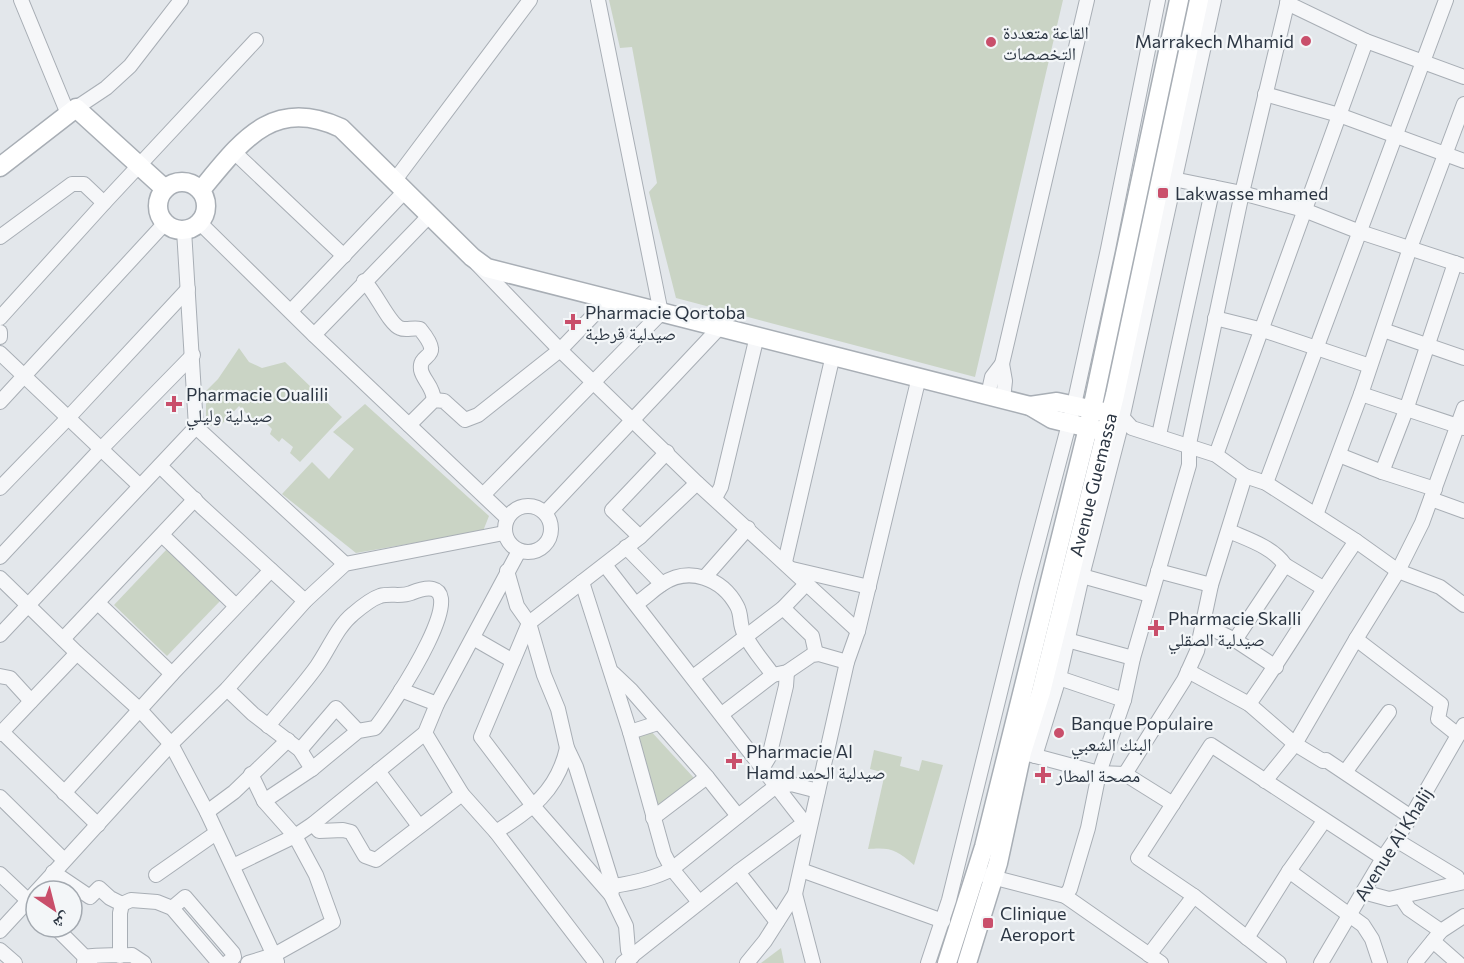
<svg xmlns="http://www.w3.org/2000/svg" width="1464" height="963" viewBox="0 0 1464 963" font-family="Commissioner,'Noto Naskh Arabic',sans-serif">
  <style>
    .green { fill: #cad4c5 }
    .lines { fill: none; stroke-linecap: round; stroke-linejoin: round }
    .street-casing { stroke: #a8aeb5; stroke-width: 16 }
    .secondary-casing { stroke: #a8aeb5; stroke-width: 21 }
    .street { stroke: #f6f7f9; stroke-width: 14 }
    .secondary { stroke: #fff; stroke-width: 18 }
    .poi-dot { fill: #c94f6b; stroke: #f3f6f8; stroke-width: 2 }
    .labels { text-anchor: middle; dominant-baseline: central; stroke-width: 4.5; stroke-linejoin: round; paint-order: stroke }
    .poi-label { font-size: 18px; fill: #2c3643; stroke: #f3f6f8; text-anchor: start }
    .street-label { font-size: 18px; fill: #2c3643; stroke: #f3f6f8 }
  </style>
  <rect width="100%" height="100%" fill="#e3e7eb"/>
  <g class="green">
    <polygon points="609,0 1063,0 975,377 676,298 649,192 657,183 632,47 620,48"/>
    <polygon points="239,348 249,362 262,368 285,362 342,417 300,462 290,453 293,447 282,438 279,442 270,434 272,429 259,416 254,421 239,406 218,428 206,424 206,391 218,379"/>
    <polygon points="365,404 489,516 483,531 356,553 282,494 312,462 329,479 354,449 333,432"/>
    <polygon points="167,549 221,600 167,656 114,605"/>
    <polygon points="648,728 694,778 655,812 634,734"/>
    <path d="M874 750 902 757 900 766 919 771 922 760 943 765 914 865C897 850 891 847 868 849L885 773 870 769Z"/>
    <polygon points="781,948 784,963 761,963"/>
  </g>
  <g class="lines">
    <defs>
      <g id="street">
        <polyline points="21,0 68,114"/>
        <polyline points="1287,3 1366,41 1464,77"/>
        <polyline points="1265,94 1339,115 1464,161"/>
        <polyline points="76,108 106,88 130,66 181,0"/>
        <polyline points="233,151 344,256"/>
        <polyline points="1168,178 1242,193 1304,210 1360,232 1464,266"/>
        <polyline points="395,180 530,0"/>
        <polyline points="200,223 314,335 507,518"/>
        <polyline points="184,230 196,427 345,564"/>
        <polyline points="0,237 72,184 84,184 104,203"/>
        <polyline points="477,264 560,350 697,483 858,631"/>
        <path d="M364 281C376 292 389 324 400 328 406 331 413 327 420 329 446 361 418 351 421 370 423 380 433 386 434 400"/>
        <polyline points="291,311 405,191"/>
        <polyline points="0,318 104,203 256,40"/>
        <polyline points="1215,318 1263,330 1370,366"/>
        <polyline points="1383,330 1464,358"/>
        <polyline points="0,332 0,337"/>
        <polyline points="314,335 429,216"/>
        <polyline points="0,353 140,486"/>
        <polyline points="1002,364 1087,0"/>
        <polyline points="1361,394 1464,428"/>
        <polyline points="988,395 992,377 1002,364 1005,381 1003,399"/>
        <polyline points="0,402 165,223"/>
        <polyline points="1117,416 1122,417 1132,428 1216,455 1245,476 1266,483 1356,541 1398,571 1440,587 1464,605"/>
        <polyline points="409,425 434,400 444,401 465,420 478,415 560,350 608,300"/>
        <polyline points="1159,435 1213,187"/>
        <polyline points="1216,455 1366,41"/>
        <polyline points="1339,455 1382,472 1435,489"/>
        <polyline points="160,466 202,507 305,601"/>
        <polyline points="1382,472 1406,410 1455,263"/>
        <polyline points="1266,483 1446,0"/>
        <polyline points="0,488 68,418 188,289"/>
        <polyline points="484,494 661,313 598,0"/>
        <polyline points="715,498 721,487 757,336"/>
        <polyline points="1431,499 1464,511"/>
        <circle cx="528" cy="529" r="23"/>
        <polyline points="545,513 720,327"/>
        <polyline points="1316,515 1361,394 1410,248 1464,104"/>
        <path d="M1229 531C1247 539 1273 547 1285 565L1323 588"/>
        <polyline points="162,535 236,606"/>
        <polyline points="640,537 612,510 667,452"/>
        <polyline points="626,547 662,584"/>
        <polyline points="0,557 100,450 193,355"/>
        <polyline points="785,562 833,355"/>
        <polyline points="605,565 804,822"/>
        <polyline points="792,569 869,587"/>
        <polyline points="507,571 517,606 529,623 544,675 558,709 567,748 576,767 613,886 611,895"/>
        <polyline points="1158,571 1211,585"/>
        <polyline points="1082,576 1150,595"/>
        <polyline points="705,577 748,528"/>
        <polyline points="0,578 77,653 140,710 171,744 207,812 277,962"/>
        <polyline points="582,582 630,732 664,854 672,869 699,902"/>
        <polyline points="98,603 172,674"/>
        <path d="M636 604C645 598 653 590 662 584 689 566 722 578 737 606 742 615 739 624 744 633 751 648 763 661 773 675"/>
        <polyline points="783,608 812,636 816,654"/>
        <polyline points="1204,625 1235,640 1276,667"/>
        <polyline points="0,635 196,427"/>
        <polyline points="473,638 513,661"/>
        <polyline points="63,639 195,499"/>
        <polyline points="1356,639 1441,704 1438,719 1458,735"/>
        <polyline points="1067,640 1133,658"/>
        <polyline points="1235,640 1285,565"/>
        <polyline points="1188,671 1249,704 1295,744 1323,761 1326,760 1411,817"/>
        <polyline points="613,673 631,690 707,777 738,816"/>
        <polyline points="0,676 10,678 31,701"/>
        <polyline points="693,677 783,608 807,583"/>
        <polyline points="1059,678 1124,700"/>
        <polyline points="227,689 253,714 300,750 312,769"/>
        <polyline points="401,690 437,704"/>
        <path d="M1249 704C1287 651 1319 594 1356 541"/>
        <polyline points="722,714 773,675 787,672 812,655 819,654 847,662"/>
        <polyline points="2,732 98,825"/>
        <polyline points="630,732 658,723"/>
        <polyline points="425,733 462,794 496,832 596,963"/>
        <polyline points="0,734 77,653"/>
        <polyline points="300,750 336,708 358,731"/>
        <polyline points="1028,754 1099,773 1125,774 1184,680 1197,651 1211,585 1245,476"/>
        <polyline points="1035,756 1059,678 1082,576 1119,433 1214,0"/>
        <polyline points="763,767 769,757 786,686 787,672"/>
        <polyline points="378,771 419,826"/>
        <polyline points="1346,771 1389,712"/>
        <polyline points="251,774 264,801"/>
        <polyline points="1125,774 1173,804"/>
        <polyline points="1265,781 1295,744 1356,639 1398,571 1422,523 1464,408"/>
        <polyline points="778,788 791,784 818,791"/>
        <polyline points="64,793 172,674 271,570"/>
        <polyline points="0,797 64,860"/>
        <polyline points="207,812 234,792 288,740"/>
        <polyline points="653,818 707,777"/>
        <polyline points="313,824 319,831 343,830 351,832 365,856 376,860 462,794"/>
        <path d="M496 832C531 809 557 792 567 748"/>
        <polyline points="1396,840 1457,877"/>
        <polyline points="233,866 295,836 313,824 425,733 437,704 519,551"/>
        <polyline points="801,870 943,921"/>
        <polyline points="1289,871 1363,925 1372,939 1380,963"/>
        <polyline points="53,872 90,897 99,888 110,898 122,904"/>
        <polyline points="738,872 777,922"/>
        <polyline points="0,874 36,908"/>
        <polyline points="156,875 216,833"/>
        <polyline points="984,875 1065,896 1161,963"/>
        <path d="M613 886C634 883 653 879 672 869L776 786"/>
        <polyline points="37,891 171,744 227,689 305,601 345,564 504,533"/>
        <polyline points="1363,892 1389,899 1464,882"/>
        <polyline points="795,894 813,963"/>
        <polyline points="1065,896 1070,889 1088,828 1099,773 1124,700 1133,658 1189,465 1189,444 1242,193 1288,0"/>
        <polyline points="1401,897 1409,909 1441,931"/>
        <polyline points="172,908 185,897 233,953 234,957 227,963"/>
        <polyline points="55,927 90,962"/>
        <polyline points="0,931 36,892"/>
        <polyline points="1247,938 1289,871 1324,821"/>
        <polyline points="1433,941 1458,963"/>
        <polyline points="0,950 15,963"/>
        <polyline points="1149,955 1194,896"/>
        <polyline points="120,956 120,913 122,904 131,900 157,902 172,908 219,963"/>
        <polyline points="632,957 628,950 626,926 611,895 534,807 481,737 529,623 640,537 697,483"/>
        <path d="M84 963 85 957C101 954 116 956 132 955L144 963"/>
        <path d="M248 963 274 955 333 922 316 875 295 836 264 801 312 769 358 731 375 728C388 713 491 561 411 593 402 597 390 593 380 596 371 599 360 608 353 614 337 627 329 649 317 666 302 687 284 706 268 726"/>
        <polyline points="623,963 738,872 811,818"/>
        <polyline points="747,963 765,941 795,894 847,662 858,631 919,377"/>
        <polyline points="928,963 949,900 1027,583 1074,405 1108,249 1158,0"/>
        <polyline points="1279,963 1194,896 1138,858 1211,745 1383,858"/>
        <polyline points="1321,963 1383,858 1411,817 1464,725"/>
        <polyline points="1415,963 1441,931 1464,916"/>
      </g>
      <g id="secondary">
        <polyline points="0,167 76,108 165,189"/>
        <circle cx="182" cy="206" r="24"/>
        <path d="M201 190C241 142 272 96 341 128L472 257 487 268 1030 406 1052 419 1105 432"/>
        <polyline points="1030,406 1057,402 1104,412"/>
        <polyline points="947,963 984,847 1088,428 1179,0"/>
        <path id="s1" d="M967 963 998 863 1022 752 1041 692 1115 395 1199 0"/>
      </g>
    </defs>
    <use href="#street" class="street-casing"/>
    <use href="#secondary" class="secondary-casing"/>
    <use href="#street" class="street"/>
    <use href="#secondary" class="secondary"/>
  </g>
  <g class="poi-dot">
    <circle cx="1306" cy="41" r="6"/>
    <circle cx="991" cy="42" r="6"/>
    <rect x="1157" y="187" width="12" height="12" rx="3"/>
    <path d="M570 313h6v6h6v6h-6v6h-6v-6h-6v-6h6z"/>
    <path d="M171 395h6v6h6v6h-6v6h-6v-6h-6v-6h6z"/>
    <path d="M1153 619h6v6h6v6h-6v6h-6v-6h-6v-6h6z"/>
    <circle cx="1059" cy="733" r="6"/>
    <path d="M731 752h6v6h6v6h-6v6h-6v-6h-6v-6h6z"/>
    <path d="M1040 766h6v6h6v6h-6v6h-6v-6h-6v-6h6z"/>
    <rect x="982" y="917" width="12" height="12" rx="3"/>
  </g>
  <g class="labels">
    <g class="poi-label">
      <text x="1003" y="32">القاعة متعددة<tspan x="1003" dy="21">التخصصات</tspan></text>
      <text x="1294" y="41" text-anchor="end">Marrakech Mhamid</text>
      <text x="1175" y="193">Lakwasse mhamed</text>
      <text x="585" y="312">Pharmacie Qortoba<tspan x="585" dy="21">صيدلية قرطبة</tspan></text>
      <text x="186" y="394">Pharmacie Oualili<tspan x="186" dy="21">صيدلية وليلي</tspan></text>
      <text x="1168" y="618">Pharmacie Skalli<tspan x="1168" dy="21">صيدلية الصقلي</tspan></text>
      <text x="1071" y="723">Banque Populaire<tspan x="1071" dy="21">البنك الشعبي</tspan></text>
      <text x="746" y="751">Pharmacie Al<tspan x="746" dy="21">Hamd صيدلية الحمد</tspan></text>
      <text x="1056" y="775">مصحة المطار</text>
      <text x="1000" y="913">Clinique<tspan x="1000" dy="21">Aeroport</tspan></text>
    </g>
    <g class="street-label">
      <text stroke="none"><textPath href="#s1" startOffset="495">Avenue Guemassa</textPath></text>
      <text transform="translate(1393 844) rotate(-58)">Avenue Al Khalij</text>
    </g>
  </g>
  <g transform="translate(54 909) rotate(145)"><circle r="28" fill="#f3f6f8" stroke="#a3a9b0" stroke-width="1.5"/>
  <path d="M0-4.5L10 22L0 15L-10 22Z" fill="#c94f6b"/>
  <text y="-9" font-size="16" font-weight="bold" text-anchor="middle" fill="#2c3643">ش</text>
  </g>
</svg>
